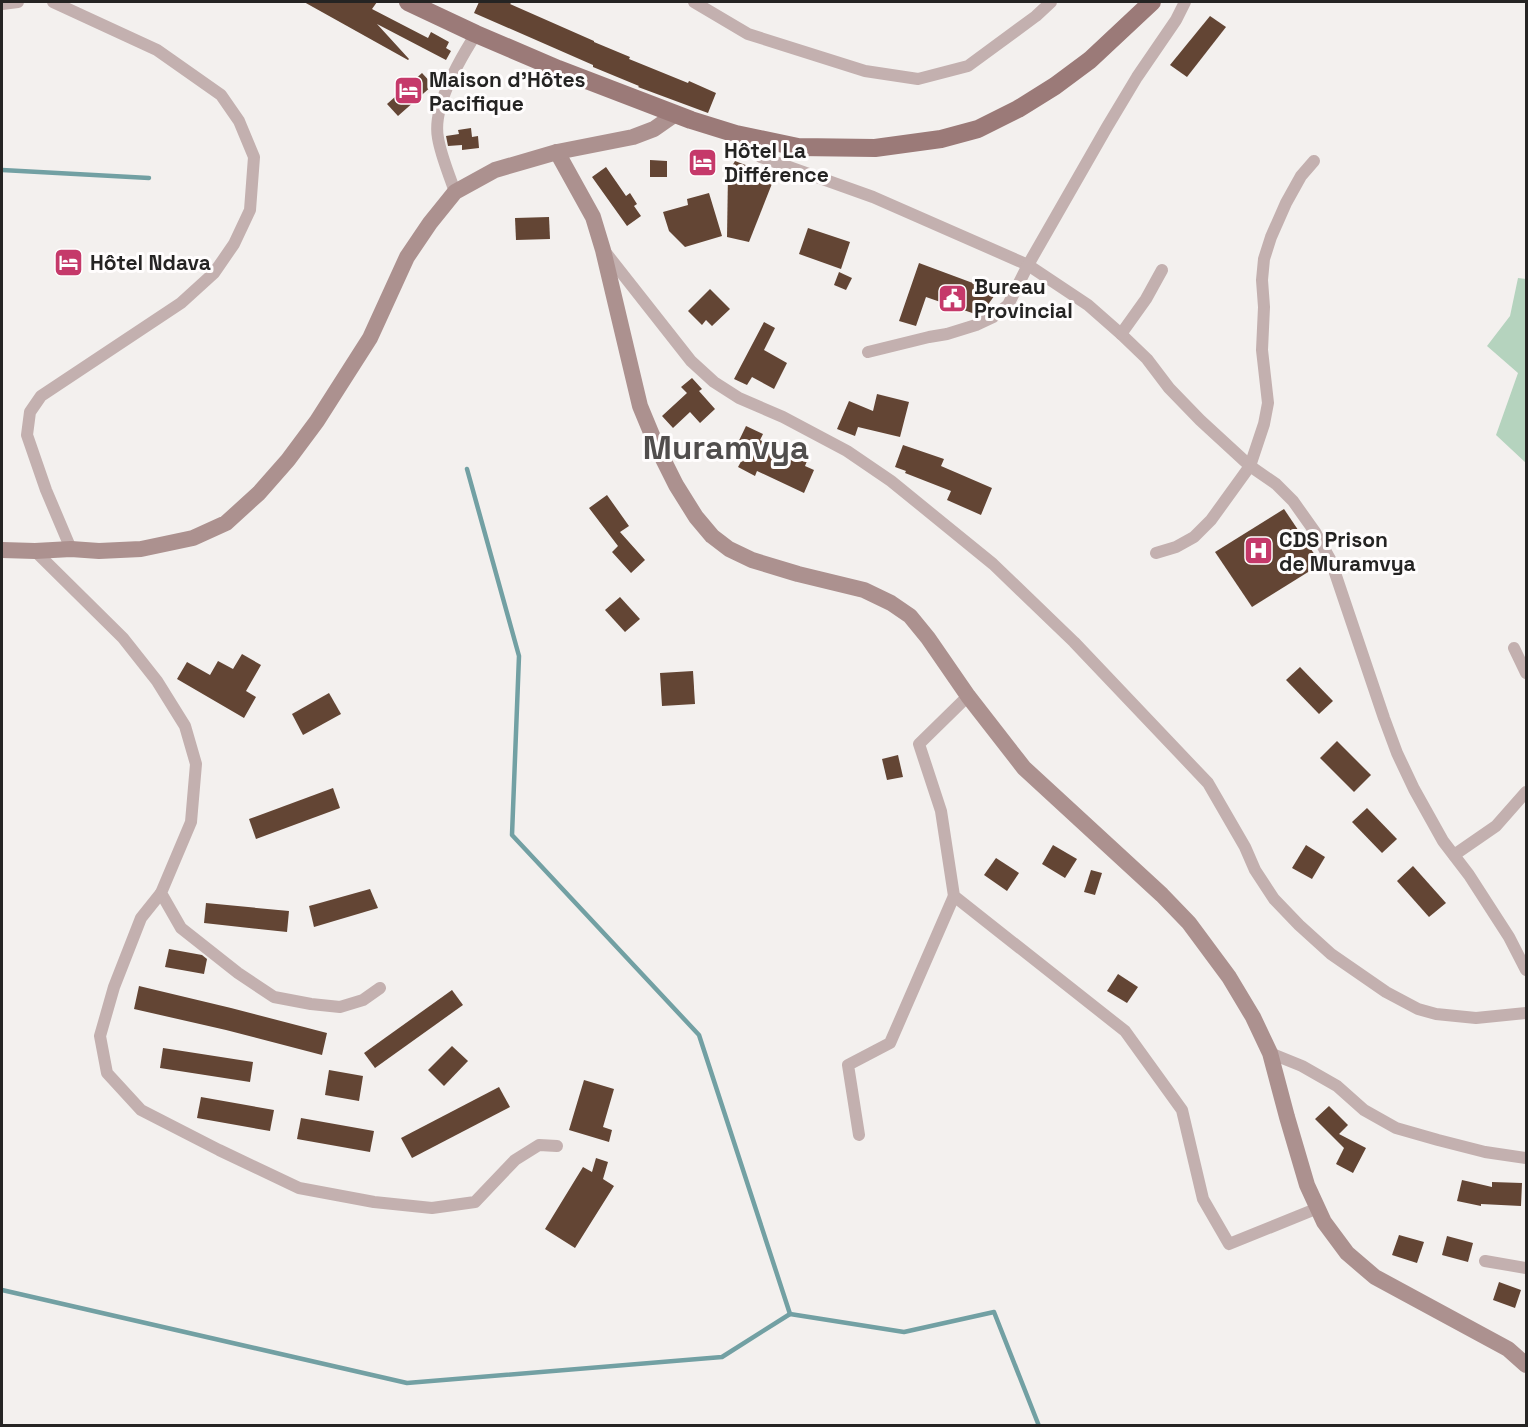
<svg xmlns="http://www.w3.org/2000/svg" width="1528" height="1427" viewBox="0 0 1528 1427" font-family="'Space Grotesk',sans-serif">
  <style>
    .green { fill: #b5d3be }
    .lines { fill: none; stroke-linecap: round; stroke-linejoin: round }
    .stream { stroke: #72a0a3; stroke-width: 4.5 }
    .building { fill: #634534 }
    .minor { stroke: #c3b0af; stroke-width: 12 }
    .secondary { stroke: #ac918f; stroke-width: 16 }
    .primary { stroke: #9b7a78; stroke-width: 18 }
    .labels { text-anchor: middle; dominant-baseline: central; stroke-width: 6; stroke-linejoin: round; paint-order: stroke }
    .poi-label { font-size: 21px; font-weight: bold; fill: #252423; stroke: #fffdfd; text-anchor: start }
    .town-label { font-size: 33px; font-weight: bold; fill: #514e4d; stroke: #fffdfd }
  </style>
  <rect width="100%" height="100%" fill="#f3f0ee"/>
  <polygon class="green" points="1518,278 1526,279 1526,463 1496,435 1518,373 1487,346 1510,316"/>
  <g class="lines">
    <g class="stream">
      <polyline points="2,170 149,178"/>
      <polyline points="467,469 519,656 512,835 699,1035 790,1314"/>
      <polyline points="2,1290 407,1383 722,1357 790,1314 904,1332 994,1312 1039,1426"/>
    </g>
  </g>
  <g class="building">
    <polygon points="304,2 377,2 372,9 428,38 431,32 449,42 446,48 451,51 446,60 377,24 409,59 408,60"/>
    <polygon points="479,2 512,2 510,4 594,41 594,42 630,57 629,59 688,83 689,81 716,93 708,113 638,87 639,86 593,67 593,65 474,13"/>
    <polygon points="1210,16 1226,27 1187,77 1170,65"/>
    <polygon points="422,73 433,85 398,116 387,104"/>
    <polygon points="471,128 472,137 478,136 479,148 462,150 462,145 448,146 446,136 459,134 458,130"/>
    <polygon points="650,160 667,161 667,177 650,177"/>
    <polygon points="735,161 775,176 749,242 727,237 728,173"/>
    <polygon points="606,167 626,196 630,193 637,204 634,206 641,216 627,226 592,177"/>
    <polygon points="709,193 722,236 685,247 669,231 663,212 688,205 687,199"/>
    <polygon points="549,217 550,239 516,240 515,218"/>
    <polygon points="808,228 850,242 841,269 799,254"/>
    <polygon points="919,263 997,292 982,313 978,315 926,297 916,326 899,321"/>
    <polygon points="839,272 852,278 846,290 834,285"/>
    <polygon points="710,289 730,309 712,326 706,320 702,325 688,311"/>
    <polygon points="764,322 775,328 764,350 787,363 774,389 752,377 747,385 734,379"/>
    <polygon points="692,378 702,389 699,391 715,409 700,423 690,412 673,428 662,416 687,393 681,387"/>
    <polygon points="877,394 909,402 900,437 858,427 855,436 837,429 849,401 873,411"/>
    <polygon points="746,426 763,434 760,440 770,445 767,450 790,460 793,454 807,461 805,466 814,470 804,493 757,471 755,476 738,467 743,458 733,453"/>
    <polygon points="903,445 944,459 941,466 992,488 981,515 947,500 951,491 905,473 906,471 895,467"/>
    <polygon points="607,495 629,526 620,532 645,560 631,573 612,552 618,546 589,508"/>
    <polygon points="1284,509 1321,564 1252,607 1215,552"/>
    <polygon points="620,597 640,619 625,632 605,610"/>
    <polygon points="242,654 261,665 246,691 256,697 244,718 177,679 187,662 210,675 218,661 233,669"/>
    <polygon points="1300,667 1333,701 1319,714 1286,680"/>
    <polygon points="693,671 695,704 662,706 660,673"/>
    <polygon points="329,693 341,714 303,735 292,714"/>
    <polygon points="1337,741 1371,775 1354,792 1320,758"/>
    <polygon points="898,755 903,777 887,780 882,759"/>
    <polygon points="333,788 340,808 256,839 249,819"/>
    <polygon points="1367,808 1397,839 1382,853 1352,822"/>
    <polygon points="1053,845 1077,859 1065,878 1042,864"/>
    <polygon points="1306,845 1325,857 1312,879 1292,868"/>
    <polygon points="996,858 1019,873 1007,891 984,875"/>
    <polygon points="1413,866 1446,903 1429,917 1397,881"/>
    <polygon points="1091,870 1102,873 1095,895 1084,892"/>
    <polygon points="370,889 378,908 314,927 309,906"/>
    <polygon points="206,903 289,911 287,932 204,923"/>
    <polygon points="169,949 202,955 207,959 204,974 165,967"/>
    <polygon points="1118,974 1138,987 1127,1003 1107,991"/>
    <polygon points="139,986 231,1008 327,1033 322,1055 226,1030 134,1009"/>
    <polygon points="452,990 463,1005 375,1068 364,1053"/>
    <polygon points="452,1046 468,1061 444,1086 428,1070"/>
    <polygon points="163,1048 253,1062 250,1082 160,1068"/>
    <polygon points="329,1070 363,1076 359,1101 325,1095"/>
    <polygon points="584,1080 614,1089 603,1127 612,1130 609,1142 569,1130"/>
    <polygon points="499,1087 510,1107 412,1158 401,1138"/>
    <polygon points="201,1097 274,1110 270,1131 197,1118"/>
    <polygon points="1329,1106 1348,1125 1339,1134 1366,1148 1353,1173 1336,1164 1344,1148 1315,1119"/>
    <polygon points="301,1118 374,1131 370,1152 297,1139"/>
    <polygon points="596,1158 608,1162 603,1179 614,1186 575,1248 545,1229 583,1167 592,1172"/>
    <polygon points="1462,1180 1492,1187 1492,1182 1522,1183 1521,1206 1481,1204 1481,1206 1457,1201"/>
    <polygon points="1399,1235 1424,1242 1417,1263 1392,1255"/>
    <polygon points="1447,1236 1473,1243 1468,1262 1442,1255"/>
    <polygon points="1499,1282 1521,1290 1515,1308 1493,1300"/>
  </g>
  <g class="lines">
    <g class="minor">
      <polyline points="53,2 157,50 221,95 239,121 254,157 250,210 234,244 214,273 181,303 41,396 30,412 27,435 46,490 71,549"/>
      <polyline points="694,2 748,34 865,71 918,79 968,66 1036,16 1051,2"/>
      <polyline points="2,4 18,2"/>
      <polyline points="736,134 744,145 761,157 873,197 1028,265 1088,305 1121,334 1147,359 1169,388 1200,420 1250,466 1276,484 1293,501 1315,532 1331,561 1384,718 1397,753 1414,789 1443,841 1469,875 1509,937 1526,970"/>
      <path d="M455 192C449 174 441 156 438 138 432 107 460 59 476 34"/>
      <polyline points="606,253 691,361 714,382 739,398 783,417 847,451 891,481 993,564 1074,642 1208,783 1245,847 1255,870 1274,899 1299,925 1331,954 1386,992 1418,1009 1436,1014 1476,1018 1526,1013"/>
      <polyline points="1121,334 1146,299 1162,270"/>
      <polyline points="868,352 929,337 947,334 976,325 993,317 1008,305 1028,265 1107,127 1137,77 1176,20 1185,2"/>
      <polyline points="35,551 123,638 157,681 185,726 196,764 191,822 161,893 181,928 238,973 274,997 311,1004 340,1007 363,1000 380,988"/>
      <polyline points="1156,553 1176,547 1194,537 1211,520 1250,466 1264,424 1268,403 1262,350 1264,307 1262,280 1264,259 1271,237 1286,203 1301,176 1314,161"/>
      <polyline points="1514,648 1526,673"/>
      <polyline points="968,696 919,744 941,811 954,896 1125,1031 1182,1110 1203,1199 1229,1244 1318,1208"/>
      <polyline points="1454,855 1496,826 1526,792"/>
      <polyline points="161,893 141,918 114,987 100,1036 107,1073 141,1110 219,1150 299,1188 374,1202 432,1208 475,1202 515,1160 539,1145 557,1146"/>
      <polyline points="1270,1053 1302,1066 1337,1086 1364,1110 1396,1128 1438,1140 1485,1152 1526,1158"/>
      <polyline points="859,1135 848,1065 890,1043 954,896"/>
      <polyline points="1485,1261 1526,1268"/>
    </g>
    <g class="secondary">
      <polyline points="557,152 593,217 603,250 640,406 657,447 676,485 696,517 712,536 729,549 752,560 798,574 864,590 891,603 910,616 928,638 968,696 1024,768 1162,895 1189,923 1229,977 1253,1017 1270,1053 1287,1117 1307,1185 1324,1222 1347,1253 1375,1277 1508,1349 1526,1365"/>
      <polyline points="2,550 35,551 71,549 99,551 141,549 193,538 226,523 259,493 288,460 317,421 370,338 407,257 430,223 455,192 495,170 557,152 633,137 654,129 674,115"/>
    </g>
    <polyline class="primary" points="408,2 476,34 558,69 691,120 736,134 798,147 875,148 941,139 978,129 1018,109 1055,86 1090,60 1152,2"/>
  </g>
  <defs>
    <symbol id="hotel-square" viewBox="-11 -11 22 22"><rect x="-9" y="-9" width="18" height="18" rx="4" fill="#c5396a" stroke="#fffdfd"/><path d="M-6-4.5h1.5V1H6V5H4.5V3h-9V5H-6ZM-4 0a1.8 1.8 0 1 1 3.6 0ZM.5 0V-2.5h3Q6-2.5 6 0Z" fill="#fff"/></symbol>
    <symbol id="civic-square" viewBox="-11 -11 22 22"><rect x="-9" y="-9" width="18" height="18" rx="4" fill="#c5396a" stroke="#fffdfd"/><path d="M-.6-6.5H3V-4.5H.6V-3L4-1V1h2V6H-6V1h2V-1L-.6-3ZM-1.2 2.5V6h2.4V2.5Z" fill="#fff"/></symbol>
    <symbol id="hospital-square" viewBox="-11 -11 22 22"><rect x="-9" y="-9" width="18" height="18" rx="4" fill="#c5396a" stroke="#fffdfd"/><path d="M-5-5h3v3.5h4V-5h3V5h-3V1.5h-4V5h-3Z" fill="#fff"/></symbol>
  </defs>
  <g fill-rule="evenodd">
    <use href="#hotel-square" x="392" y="74" width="33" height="33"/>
    <use href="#hotel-square" x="686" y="146" width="33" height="33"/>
    <use href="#hotel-square" x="52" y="246" width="33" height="33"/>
    <use href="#civic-square" x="936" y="282" width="33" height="33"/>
    <use href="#hospital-square" x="1242" y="534" width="33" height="33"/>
  </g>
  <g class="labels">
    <g class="poi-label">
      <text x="429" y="79">Maison d'Hôtes<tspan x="429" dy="24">Pacifique</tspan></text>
      <text x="724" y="150">Hôtel La<tspan x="724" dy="24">Différence</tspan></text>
      <text x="90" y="262">Hôtel Ndava</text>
      <text x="974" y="286">Bureau<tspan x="974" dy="24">Provincial</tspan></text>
      <text x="1279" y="539">CDS Prison<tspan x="1279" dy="24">de Muramvya</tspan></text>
    </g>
    <g class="town-label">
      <text x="726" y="448">Muramvya</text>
    </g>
  </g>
  <rect width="1528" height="1427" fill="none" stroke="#252423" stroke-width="6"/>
</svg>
